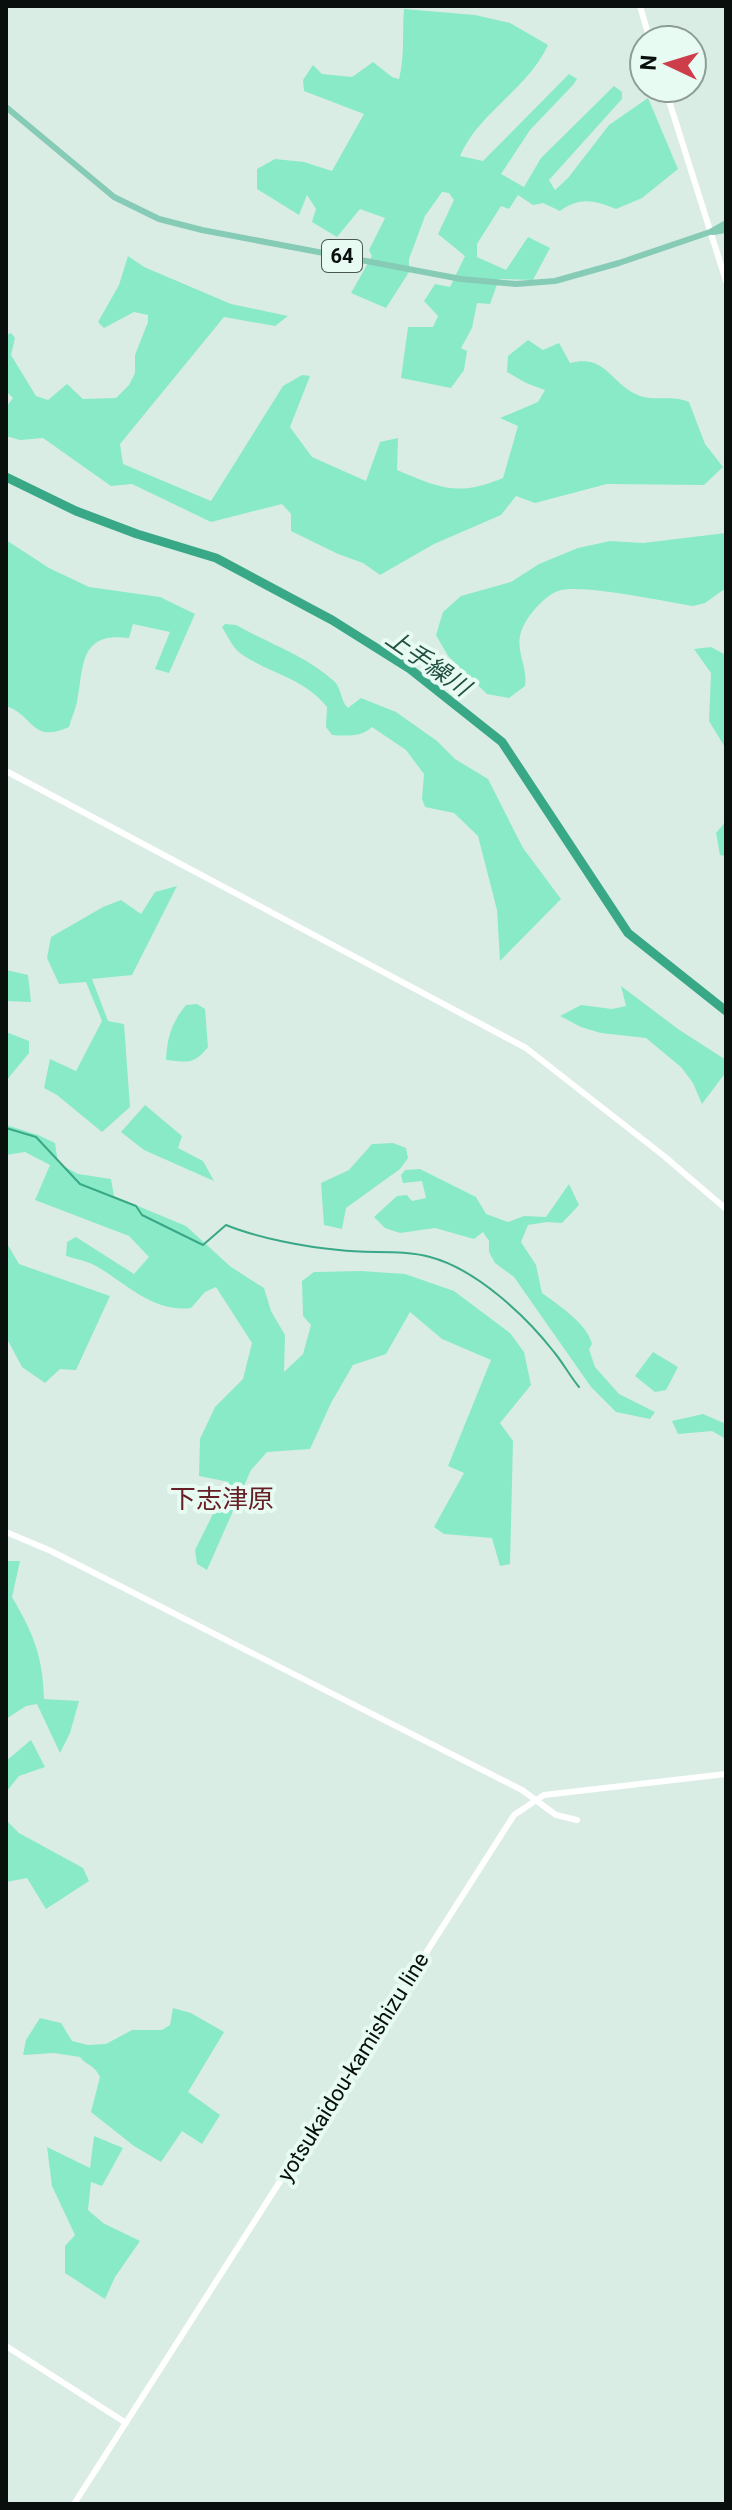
<svg xmlns="http://www.w3.org/2000/svg" width="732" height="2510" viewBox="0 0 732 2510" font-family="Roboto,'Noto Sans JP',sans-serif">
  <style>
    .green { fill: #89eac8 }
    .lines { fill: none; stroke-linecap: round; stroke-linejoin: round }
    .stream { stroke: #39a886; stroke-width: 2 }
    .river { stroke: #39a886; stroke-width: 9 }
    .secondary { stroke: #fff; stroke-width: 6 }
    .primary { stroke: #86cbb6; stroke-width: 6 }
    .labels { text-anchor: middle; dominant-baseline: central; stroke-width: 8; stroke-linejoin: round; paint-order: stroke }
    .shield { fill: #e7fbf3; stroke: #4b5651; stroke-width: 2 }
    .shield-label { font-size: 20px; font-weight: bold; fill: #080f0c }
    .street-label { font-size: 22px; fill: #080f0c; stroke: #e7fbf3 }
    .water-label { font-size: 24px; font-style: italic; fill: #214f40; stroke: #e7fbf3 }
    .quarter-label { font-size: 26px; fill: #662025; stroke: #e7fbf3 }
  </style>
  <rect width="100%" height="100%" fill="#daede5"/>
  <g class="green">
    <path d="M404 9 475 15 510 23 548 45C528 89 479 112 460 156L483 161 569 74 577 79 573 85 530 130 501 174 524 187 541 158 614 86 622 92V99L549 180 555 190 568 178 609 125 648 98 678 169 642 198 616 209C593 200 580 197 560 211L543 203 533 205 518 195 509 209 501 206 477 244V257L506 270 528 237 550 248 533 280 499 279 490 304 477 303 472 328 461 348 467 351 464 370 451 388 401 378 408 327H433L438 316 424 301 435 284 450 287 465 256 438 234 454 200 449 193 442 192 425 216 409 259V272L386 308 351 293 372 256 369 250 385 218 360 209 337 237 312 222 316 209 307 195 299 215 257 189V169L275 159 304 162 332 171 364 114 304 91 303 80 313 65 322 74 352 77 373 62 392 77 399 79C405 56 402 33 404 9Z"/>
    <path d="M128 256 144 267 231 304 288 316 275 326 224 317 120 444 123 464 211 501 283 386 302 375 310 376 290 427 312 457 366 481 380 442 398 438 397 470C440 488 458 497 503 478L518 426 500 418 538 402 545 390 526 383 507 372 508 356 528 340 543 350 559 343 570 363C608 354 609 384 640 396 655 401 673 395 689 402L705 444 723 467 704 485 607 484 535 503 516 496 501 515 434 544 380 575 363 563 338 554 291 531V514L282 504 211 522 132 484 111 486 43 438 20 440 6 436V407L13 398 6 391V335L11 333 15 338 11 355 36 396 48 400 67 384 83 399 116 398 129 385 135 373V355L148 322V315L134 312 104 328 98 322 119 285Z"/>
    <path d="M726 533V588L705 603 693 606C667 602 579 583 558 591 543 597 526 617 521 632 515 650 528 667 525 686L509 698 487 694 448 656 436 635 443 612 461 596 511 582 539 564 578 548 610 541 643 543Z"/>
    <path d="M6 540 49 568 89 587 160 597 195 614 169 673 155 669 170 632 133 624 129 638C78 631 84 668 77 702 75 711 71 719 69 727 31 744 35 716 6 706Z"/>
    <path d="M225 624 236 625C270 644 305 655 334 681 342 688 340 701 348 708L361 698 396 712 437 741 455 759 488 779 523 848 561 899 500 961 497 910 478 836 454 813 425 807 422 799 424 774 406 750 372 727C362 737 346 736 332 735L326 727 327 707C303 677 269 674 240 653 233 648 227 635 222 627Z"/>
    <polygon points="711,647 726,655 726,749 709,721 711,673 694,649"/>
    <polygon points="726,821 726,856 720,855 716,833"/>
    <polygon points="177,886 132,975 92,979 108,1021 124,1024 130,1107 102,1132 57,1095 44,1088 50,1059 76,1071 102,1021 86,982 59,984 47,958 51,937 103,907 121,900 141,914 155,892"/>
    <polygon points="6,970 28,975 31,1002 6,1001"/>
    <polygon points="621,986 678,1029 726,1060 726,1072 702,1104 693,1083 681,1067 646,1038 601,1033 581,1027 560,1016 581,1005 612,1009 626,1006"/>
    <path d="M197 1004 205 1009 208 1047C194 1065 187 1062 166 1060 167 1037 172 1022 186 1005Z"/>
    <polygon points="6,1032 29,1041 29,1053 6,1081"/>
    <polygon points="145,1105 182,1136 178,1148 203,1161 214,1181 144,1150 121,1132"/>
    <path d="M6 1125 38 1135 55 1143 58 1163 78 1174 111 1179 114 1196 186 1226 231 1267 264 1288 271 1311 285 1335 284 1372 303 1354 311 1325 303 1316 302 1281 314 1272 361 1271 405 1274 454 1291 510 1333 524 1352 531 1385 500 1423 513 1441 510 1564 500 1566 492 1538 444 1534 434 1527 464 1473 448 1466 491 1360 442 1339 410 1312 386 1354 353 1365 331 1403 310 1449 267 1452 251 1470 207 1570 197 1564 195 1550 229 1482 199 1476 200 1439 215 1407 243 1379 252 1343 216 1287 205 1292 191 1308C153 1313 126 1283 96 1266 87 1261 76 1259 66 1256L67 1242 76 1237 134 1274 149 1257 129 1236 35 1200 50 1165 25 1152 6 1155Z"/>
    <polygon points="393,1143 406,1148 408,1158 400,1169 346,1208 342,1229 324,1225 321,1183 349,1170 372,1144"/>
    <path d="M420 1169 476 1197 486 1214 508 1222 524 1216 546 1217 569 1184 579 1205 562 1223 547 1222 528 1225 521 1242 536 1265 542 1293C558 1305 587 1323 592 1344L589 1349 595 1367 619 1394 655 1412 650 1419 616 1412 591 1387 514 1277 495 1263 489 1252V1241L483 1232 474 1239 435 1228 400 1233 385 1228 374 1217 397 1196 407 1195 412 1201 426 1198 422 1181 403 1183 401 1175 405 1170Z"/>
    <polygon points="6,1242 19,1264 110,1296 76,1370 60,1369 45,1383 22,1367 6,1337"/>
    <polygon points="653,1352 678,1367 666,1390 655,1392 635,1376"/>
    <polygon points="703,1414 726,1424 726,1439 712,1431 678,1434 672,1421"/>
    <path d="M6 1561H20L12 1597C33 1633 43 1656 44 1699L79 1701 70 1733 60 1753 37 1704 26 1706 6 1719Z"/>
    <polygon points="31,1740 45,1767 19,1776 6,1792 6,1761"/>
    <polygon points="6,1820 19,1833 83,1868 89,1881 46,1909 27,1878 6,1882"/>
    <path d="M173 2008 191 2013 224 2032 188 2092 220 2115 202 2144 182 2131 161 2162 134 2146 91 2112 100 2077C93 2063 88 2067 80 2057L54 2053 23 2055 26 2040 40 2018 61 2023 72 2041 88 2045 106 2044 132 2030H162L170 2025Z"/>
    <polygon points="94,2136 123,2148 102,2186 91,2182 88,2210 103,2223 140,2241 115,2277 105,2299 65,2273 65,2246 75,2235 52,2186 47,2147 90,2168"/>
  </g>
  <g class="lines">
    <path class="stream" d="M6 1128 36 1137 80 1184 136 1206 142 1215 203 1245 226 1225C258 1238 305 1247 339 1250 369 1254 401 1249 430 1257 476 1269 526 1316 554 1352 563 1363 570 1376 579 1387"/>
    <polyline class="river" points="6,477 76,511 137,534 216,558 332,620 410,669 502,742 628,933 726,1011"/>
    <g class="secondary">
      <polyline points="640,6 650,40"/>
      <polyline points="665,88 726,281"/>
      <polyline points="6,771 526,1048 664,1156 726,1209"/>
      <polyline points="6,1532 51,1551 522,1790 556,1815 577,1820"/>
      <polyline points="6,2346 126,2423"/>
      <polyline points="74,2504 514,1815 544,1795 726,1774"/>
    </g>
    <g class="primary">
      <polyline points="6,107 114,197 159,219 202,230 461,279 516,284 555,281 619,263 710,232 726,223"/>
      <polyline points="713,232 726,230"/>
    </g>
  </g>
  <g class="labels">
    <rect class="shield" x="322" y="240" width="40" height="32" rx="6"/>
    <g class="shield-label">
      <text x="342" y="256">64</text>
    </g>
    <g class="street-label">
      <text transform="translate(353 2067) rotate(-58)">yotsukaidou-kamishizu line</text>
    </g>
    <g class="water-label">
      <text transform="translate(428 663) rotate(35)">上手繰川</text>
    </g>
    <g class="quarter-label">
      <text x="222" y="1499">下志津原</text>
    </g>
  </g>
  <rect width="732" height="2510" fill="none" stroke="#080f0c" stroke-width="16"/>
  <g transform="translate(668 64) rotate(274)"><circle r="38" fill="#e7fbf3" stroke="#8e9d97" stroke-width="2"/>
  <path d="M0-6L14 30L0 20L-14 30Z" fill="#cd3d4a"/>
  <text y="-12" font-size="22" font-weight="bold" text-anchor="middle" fill="#080f0c">N</text>
  </g>
</svg>
